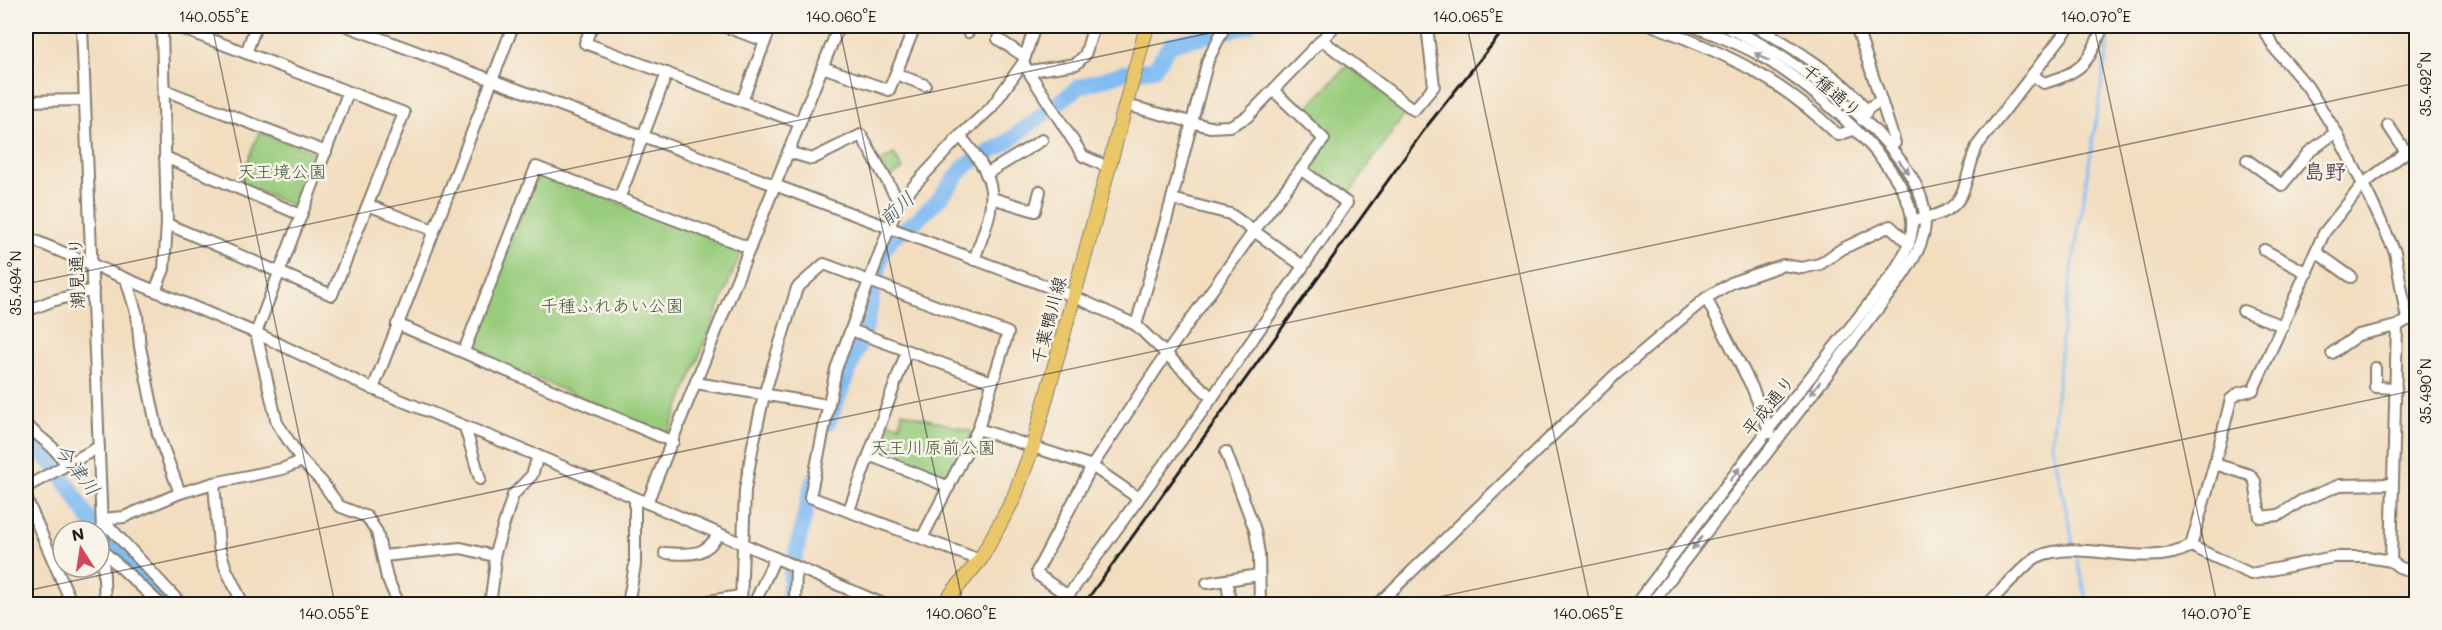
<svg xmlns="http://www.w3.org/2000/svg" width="2442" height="630" viewBox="0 0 2442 630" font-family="Mali,'Klee One',sans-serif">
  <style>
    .green { fill: #98cc7c; stroke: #5a744c; stroke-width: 1.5 }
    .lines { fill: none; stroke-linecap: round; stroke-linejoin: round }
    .stream { stroke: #81bbf2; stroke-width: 3 }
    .river { stroke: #81bbf2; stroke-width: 16 }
    .minor-casing { stroke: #877c6e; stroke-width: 14 }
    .major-casing { stroke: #877c6e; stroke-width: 16 }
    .minor { stroke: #fff; stroke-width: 10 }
    .major { stroke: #e9c769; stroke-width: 14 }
    .rail { stroke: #1c1c1c; stroke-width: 3 }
    .oneway { fill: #999 }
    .ticks { fill: none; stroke: #1c1c1c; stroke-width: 1.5; stroke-opacity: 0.45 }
    .labels { text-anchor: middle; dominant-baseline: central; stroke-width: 5; stroke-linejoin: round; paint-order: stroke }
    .street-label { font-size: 18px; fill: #1c1c1c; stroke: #f7f3e8 }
    .park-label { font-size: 18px; fill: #475a3e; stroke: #f7f3e8 }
    .water-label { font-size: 20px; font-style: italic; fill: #3f5467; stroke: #f7f3e8 }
    .quarter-label { font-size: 21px; font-weight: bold; fill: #5f485b; stroke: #f7f3e8 }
    .neatline { fill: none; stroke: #1c1c1c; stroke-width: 2 }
    .ticks-label { font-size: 15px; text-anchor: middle; fill: #1c1c1c }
  </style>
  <rect width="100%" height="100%" fill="#f7f3e8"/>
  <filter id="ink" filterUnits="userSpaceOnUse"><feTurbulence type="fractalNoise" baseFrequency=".0167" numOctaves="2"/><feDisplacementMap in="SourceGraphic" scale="12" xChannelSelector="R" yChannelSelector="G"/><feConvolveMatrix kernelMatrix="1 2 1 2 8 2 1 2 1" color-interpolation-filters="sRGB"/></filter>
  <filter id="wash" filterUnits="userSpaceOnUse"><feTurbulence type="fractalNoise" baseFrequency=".008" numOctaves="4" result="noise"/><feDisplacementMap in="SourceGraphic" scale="24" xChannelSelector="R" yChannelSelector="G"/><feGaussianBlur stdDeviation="1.35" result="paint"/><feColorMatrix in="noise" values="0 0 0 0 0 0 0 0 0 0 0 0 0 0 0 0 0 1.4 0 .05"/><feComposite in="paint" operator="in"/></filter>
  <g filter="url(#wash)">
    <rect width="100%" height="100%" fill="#f2ddbf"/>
    <g class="green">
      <polygon points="1348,65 1407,111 1347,197 1309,170 1309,167 1330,137 1304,111"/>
      <polygon points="259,132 316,153 318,156 299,206 296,207 239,183"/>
      <polygon points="894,154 903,169 889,178 880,162"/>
      <polygon points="541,174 739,248 741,252 669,432 665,434 470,350 469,346 537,176"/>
      <polygon points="902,412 971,431 972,434 948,479 944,480 875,454 874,450 884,422 900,425"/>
    </g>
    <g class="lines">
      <g class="stream">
        <polyline points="2074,547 2052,443 2062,332 2111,26"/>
        <polyline points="2076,554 2088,604"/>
      </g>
      <g class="river">
        <polyline points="828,423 865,331 882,252 892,237 918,219 938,200 965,166 1007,142 1079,87 1123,73 1154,69 1171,44 1248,26"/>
        <polyline points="26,436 60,472 90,521 172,604"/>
        <polyline points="789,604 791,574 813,480"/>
      </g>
    </g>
  </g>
  <g filter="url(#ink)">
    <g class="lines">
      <defs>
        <g id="minor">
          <polyline points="82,26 105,604"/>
          <polyline points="347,26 1073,296 1136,325 1212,398"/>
          <polyline points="592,26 585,43 800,123"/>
          <polyline points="723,26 765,41"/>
          <path d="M1654 26C1730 55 1779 78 1838 135L1853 130"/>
          <path d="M1754 26C1779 38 1859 87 1866 113L1862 120"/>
          <polyline points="1856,26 1881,100 1866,110"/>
          <polyline points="2262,26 2275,49 2307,86 2336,132 2370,198 2395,252 2407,320"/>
          <polyline points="968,32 971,26"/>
          <polyline points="998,39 1025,57"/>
          <polyline points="1322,40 1414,110 1434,86 1427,26"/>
          <polyline points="246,53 256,26"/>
          <polyline points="1023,63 1083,156 1108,167"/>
          <polyline points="822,67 889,90 915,26"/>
          <polyline points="1030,71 1076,64 1085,55 1094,26"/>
          <polyline points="896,74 925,85"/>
          <path d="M2032 75 2044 83C2083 72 2089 62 2103 26"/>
          <polyline points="164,90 326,152"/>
          <polyline points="1274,91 1324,139 1254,231 1167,353 1092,466 1037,571 1038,575 1064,593 1070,593 1212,398 1347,203 1303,171"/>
          <polyline points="348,93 256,333 277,423 302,461 322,482 339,506 367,517 377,532 387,578 399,604"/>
          <polyline points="1881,100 1895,143"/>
          <polyline points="26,101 85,100"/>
          <polyline points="742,101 771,26"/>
          <polyline points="1126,105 1210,127 1230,126 1247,117 1335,26"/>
          <polyline points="2388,125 2406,152"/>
          <path d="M960 136C1004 187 995 201 974 260"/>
          <polyline points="788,152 812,159 861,135 899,202"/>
          <polyline points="165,157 301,215"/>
          <polyline points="2247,160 2282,185 2309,152 2336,132"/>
          <polyline points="986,174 1042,140"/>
          <polyline points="992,198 1035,211 1040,191"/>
          <polyline points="619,199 667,73"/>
          <polyline points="1172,199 1230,214 1303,266"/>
          <polyline points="368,205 433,230"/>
          <path d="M1919 219C1971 211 1961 185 1977 146L2070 26"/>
          <polyline points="167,224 332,295 404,113 175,26"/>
          <polyline points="26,237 256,333 373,389 538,456 883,604"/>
          <polyline points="2264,250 2307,273"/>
          <polyline points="2316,252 2351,277"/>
          <polyline points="126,279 137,315 140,347 158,434 180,493"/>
          <polyline points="155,291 164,269 167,224 162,30 169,26"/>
          <polyline points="1706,298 1752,387 1770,433"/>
          <polyline points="26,311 52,301 93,290"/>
          <polyline points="2243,311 2283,326"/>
          <polyline points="397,324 673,442"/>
          <polyline points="1136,325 1172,199 1208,60 1225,26"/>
          <polyline points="851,330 992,382"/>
          <polyline points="464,351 536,167 750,248"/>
          <polyline points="2332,353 2358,335 2397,326"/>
          <polyline points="2375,368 2375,387 2396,388"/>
          <polyline points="696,383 827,405"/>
          <polyline points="373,389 513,26"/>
          <polyline points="26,425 52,447 67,464"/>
          <polyline points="465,427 480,479"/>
          <polyline points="978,429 1092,466 1138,498"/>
          <polyline points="1226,452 1255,530 1259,554 1260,604"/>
          <polyline points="869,455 949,487"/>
          <polyline points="2215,464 2250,475 2255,481 2260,517 2279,515 2301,501 2340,485 2393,484"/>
          <polyline points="214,483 219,547 226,569 243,604"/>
          <polyline points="26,487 99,447"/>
          <polyline points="26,498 72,604"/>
          <polyline points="647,503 839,26"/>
          <polyline points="849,510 907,351"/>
          <polyline points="102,519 124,517 180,493 214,483 282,469 302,461"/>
          <polyline points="102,519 181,604"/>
          <polyline points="2191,546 2251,574 2333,557 2367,557 2391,561 2399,567 2416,573"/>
          <polyline points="103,551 160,604"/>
          <path d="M665 553C691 554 703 558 719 534"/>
          <polyline points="383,556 461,548 494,556 495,568 490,604"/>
          <polyline points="494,556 513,495 532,475 538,456"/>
          <polyline points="980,560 810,497 836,369 899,202 960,136 991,108 1023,63 1035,26"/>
          <polyline points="2391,561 2397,326 2407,320 2416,319"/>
          <polyline points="1227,580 1230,604"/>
          <polyline points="1207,583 1259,575"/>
          <polyline points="628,604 635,565 635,498"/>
          <polyline points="702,604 709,601 740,596"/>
          <polyline points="741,604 745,490 753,445 764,395 797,288 824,264 1008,333 978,429 922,538"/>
          <polyline points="754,604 775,558"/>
          <polyline points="795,604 796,567"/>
          <polyline points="1378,604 1616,374 1706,298 1733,282 1783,265 1802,268 1820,264 1842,249 1890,226 1909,244"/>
          <path d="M1636 604 1769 429 1892 275C1902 259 1914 241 1912 220 1908 163 1804 79 1756 53 1736 42 1714 34 1693 26"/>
          <path d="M1651 604 1899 281C1912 262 1926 242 1925 218 1923 147 1784 49 1723 26"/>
          <path d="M1988 604C1997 595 2028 561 2037 557 2081 537 2145 571 2191 546L2216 459 2231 399 2239 393 2253 390 2324 233 2363 184 2416 145"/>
        </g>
        <polyline id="major" points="943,604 980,560 1013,500 1033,446 1147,26"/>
      </defs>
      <use href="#minor" class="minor-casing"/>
      <use href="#major" class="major-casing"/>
      <use href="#minor" class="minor"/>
      <use href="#major" class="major"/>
      <polyline class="rail" points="1084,604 1427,126 1507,26"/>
    </g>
    <defs><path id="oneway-solid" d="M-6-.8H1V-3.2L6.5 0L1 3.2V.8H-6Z" transform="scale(1.5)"/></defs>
    <g class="oneway">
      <use href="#oneway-solid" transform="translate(1762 57) rotate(-150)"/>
      <use href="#oneway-solid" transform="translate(1904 167) rotate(52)"/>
      <use href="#oneway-solid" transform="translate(1815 388) rotate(128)"/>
      <use href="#oneway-solid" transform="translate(1735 474) rotate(-53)"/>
      <use href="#oneway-solid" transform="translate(1697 543) rotate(127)"/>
    </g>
  </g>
  <path class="ticks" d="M212 26 335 604M839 26 963 604M1467 26 1590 604M2094 26 2217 604M26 284 1243 26M26 591 2416 83M1406 604 2416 390"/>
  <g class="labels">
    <g class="street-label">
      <text transform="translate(1832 90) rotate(41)">千種通り</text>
      <text transform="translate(76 273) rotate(-92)">潮見通り</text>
      <text transform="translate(1048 320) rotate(-75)">千葉鴨川線</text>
      <text transform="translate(1768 405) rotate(-51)">平成通り</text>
    </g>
    <g class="park-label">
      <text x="282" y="171">天王境公園</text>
      <text x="612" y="305">千種ふれあい公園</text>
      <text x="933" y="447">天王川原前公園</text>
    </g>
    <g class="water-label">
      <text transform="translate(896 208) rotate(-42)">前川</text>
      <text transform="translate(78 469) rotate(53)">今津川</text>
    </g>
    <g class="quarter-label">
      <text x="2325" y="170">島野</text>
    </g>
  </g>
  <rect width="2442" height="630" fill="none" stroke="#f7f3e8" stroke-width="66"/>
  <g transform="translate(81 549) rotate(348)"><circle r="28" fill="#f7f3e8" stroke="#9f9d96" stroke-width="1.5"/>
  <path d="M0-4.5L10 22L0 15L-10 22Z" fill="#d1495b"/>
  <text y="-9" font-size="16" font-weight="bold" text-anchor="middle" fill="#1c1c1c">N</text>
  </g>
  <rect x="33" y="33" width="2376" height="564" class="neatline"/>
  <g class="ticks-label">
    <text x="214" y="22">140.055°E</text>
    <text x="841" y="22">140.060°E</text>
    <text x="1468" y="22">140.065°E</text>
    <text x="2096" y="22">140.070°E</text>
    <text transform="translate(2426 84) rotate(-90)" y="5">35.492°N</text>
    <text transform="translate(16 283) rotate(-90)" y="5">35.494°N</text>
    <text transform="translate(2426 391) rotate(-90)" y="5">35.490°N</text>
    <text x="334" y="619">140.055°E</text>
    <text x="961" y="619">140.060°E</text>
    <text x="1588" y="619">140.065°E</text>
    <text x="2216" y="619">140.070°E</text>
  </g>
</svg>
